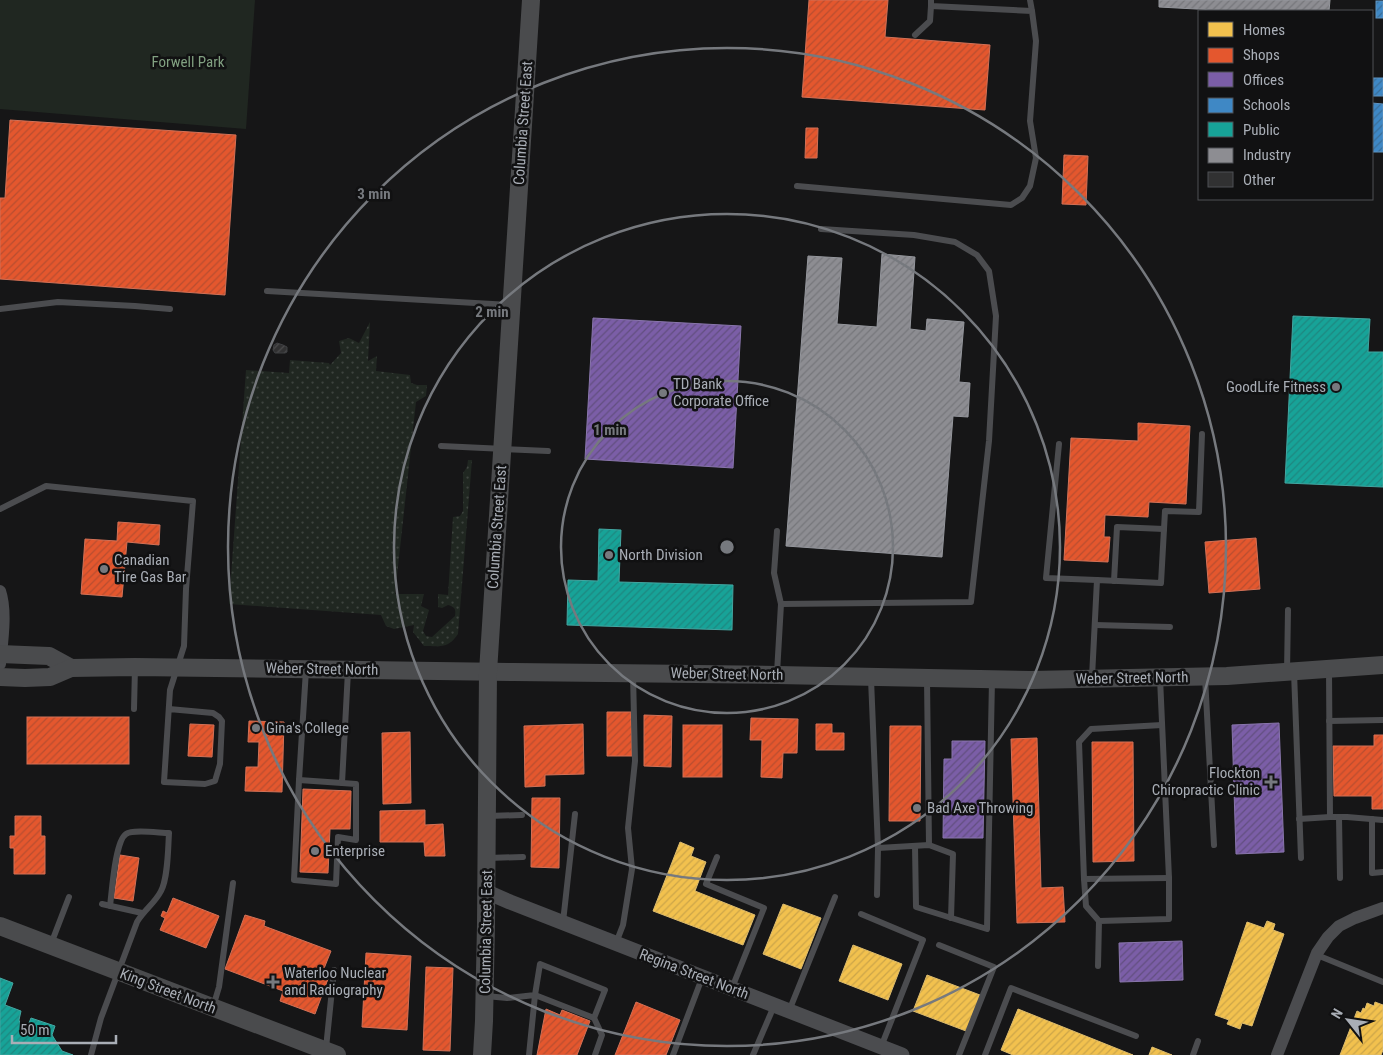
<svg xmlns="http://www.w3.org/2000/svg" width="1383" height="1055" viewBox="0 0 1383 1055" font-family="'Roboto Condensed',sans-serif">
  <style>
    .grass { fill: url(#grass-dots) }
    .green { fill: #202721 }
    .homes { fill: url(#homes-hatch); stroke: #dcbb6d }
    .shops { fill: url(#shops-hatch); stroke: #d27157 }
    .offices { fill: url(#offices-hatch); stroke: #8976ac }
    .schools { fill: url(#schools-hatch); stroke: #5f93c0 }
    .public { fill: url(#public-hatch); stroke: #43a6a1 }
    .industry { fill: url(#industry-hatch); stroke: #95979d }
    .building { fill: url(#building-hatch); stroke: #3f4043 }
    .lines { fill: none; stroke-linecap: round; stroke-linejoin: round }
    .service { stroke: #4b4c4f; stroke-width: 6 }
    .minor { stroke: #4b4c4f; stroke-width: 12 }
    .tertiary { stroke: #4b4c4f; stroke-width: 15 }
    .secondary { stroke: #4a4b4d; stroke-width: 18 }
    .ring { fill: none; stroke: #76797e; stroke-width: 2.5 }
    .poi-dot { fill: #76797e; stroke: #111112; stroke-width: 2 }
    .labels { text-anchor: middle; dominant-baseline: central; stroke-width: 5; stroke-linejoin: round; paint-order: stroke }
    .park-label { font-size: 15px; fill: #81a081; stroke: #111112 }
    .street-label { font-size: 15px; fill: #a9aeb6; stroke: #111112 }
    .poi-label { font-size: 15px; fill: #a9aeb6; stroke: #111112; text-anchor: start }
    .centre { fill: #76797e; stroke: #111112; stroke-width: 2.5 }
    .ring-label { font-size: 15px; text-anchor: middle; font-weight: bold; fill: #76797e; stroke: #111112; stroke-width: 5; stroke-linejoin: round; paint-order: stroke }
  </style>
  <defs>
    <pattern id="grass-dots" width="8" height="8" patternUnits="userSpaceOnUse" patternTransform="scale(1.25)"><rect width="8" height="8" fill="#202721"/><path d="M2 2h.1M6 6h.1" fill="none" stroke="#3e443f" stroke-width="1.8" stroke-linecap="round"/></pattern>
    <pattern id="homes-hatch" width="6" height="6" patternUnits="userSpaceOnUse" patternTransform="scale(1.25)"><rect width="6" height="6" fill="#f2c14e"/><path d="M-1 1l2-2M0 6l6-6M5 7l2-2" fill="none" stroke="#cca549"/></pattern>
    <pattern id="shops-hatch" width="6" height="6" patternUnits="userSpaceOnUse" patternTransform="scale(1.25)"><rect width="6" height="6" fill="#e4572e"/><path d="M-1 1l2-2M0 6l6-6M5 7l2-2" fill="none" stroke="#b84e30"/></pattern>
    <pattern id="offices-hatch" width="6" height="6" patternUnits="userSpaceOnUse" patternTransform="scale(1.25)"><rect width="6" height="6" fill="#7b5ea7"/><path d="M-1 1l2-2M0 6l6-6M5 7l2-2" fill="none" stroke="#624f80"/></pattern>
    <pattern id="schools-hatch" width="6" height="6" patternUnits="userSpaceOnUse" patternTransform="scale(1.25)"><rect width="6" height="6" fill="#3f88c5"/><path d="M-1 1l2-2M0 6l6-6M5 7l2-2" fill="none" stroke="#3b6f9a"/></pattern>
    <pattern id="public-hatch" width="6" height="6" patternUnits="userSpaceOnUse" patternTransform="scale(1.25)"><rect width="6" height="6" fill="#17a398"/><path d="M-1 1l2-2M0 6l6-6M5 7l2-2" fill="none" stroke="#1e8780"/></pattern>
    <pattern id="industry-hatch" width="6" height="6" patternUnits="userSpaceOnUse" patternTransform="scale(1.25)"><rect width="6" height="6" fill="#8d8d92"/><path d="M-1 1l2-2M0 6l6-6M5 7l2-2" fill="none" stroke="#76777b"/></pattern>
    <pattern id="building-hatch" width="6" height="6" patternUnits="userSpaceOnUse" patternTransform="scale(1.25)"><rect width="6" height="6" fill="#313132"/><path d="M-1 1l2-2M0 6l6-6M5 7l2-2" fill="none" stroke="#4c4c4d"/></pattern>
  </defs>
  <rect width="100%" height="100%" fill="#161617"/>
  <path class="grass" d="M370 322 368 361 377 356 376 371 410 375 411 383 417 385H427L426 396 416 402 395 594H424L421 606 429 610 423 631 426 636 432 637 455 616C456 609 455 607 448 605L442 608 438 607V594L448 595 453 517 460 516 463 511V473L467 467 468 460H472L458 634C448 649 440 646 424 646L413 632 414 625 394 629 386 626 381 615 229 604 246 370 289 373 290 360 329 363 330 365 341 353 339 341 349 338 359 343Z"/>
  <polygon class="green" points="0,0 255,0 246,129 0,109"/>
  <g class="homes">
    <polygon points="680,842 694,848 691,856 706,862 695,891 755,915 743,945 653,911"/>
    <polygon points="783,904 821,918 801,969 763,954"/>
    <polygon points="1267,921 1275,924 1273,930 1284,934 1252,1026 1242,1023 1240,1029 1227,1024 1229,1020 1215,1015 1247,922 1264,928"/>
    <polygon points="853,945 902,964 888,1000 839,981"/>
    <polygon points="927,975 980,995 966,1031 913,1011"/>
    <polygon points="1375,1002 1383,1005 1383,1050 1381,1055 1340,1055 1357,1011 1361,1013 1363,1008 1365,1009 1367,1003 1374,1006"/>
    <polygon points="1018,1009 1133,1055 1013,1055 1001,1050"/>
    <polygon points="1152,1047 1172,1055 1149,1055"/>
  </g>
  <g class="shops">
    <polygon points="809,0 888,0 885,37 990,45 985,110 802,97"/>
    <polygon points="10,120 236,135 225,295 0,279 0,198 5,198"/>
    <polygon points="806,128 818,128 817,158 805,158"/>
    <polygon points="1064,155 1088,156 1086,205 1062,204"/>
    <polygon points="1138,423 1190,426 1186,504 1149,502 1148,517 1105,515 1104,537 1110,537 1108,562 1064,560 1071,438 1138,441"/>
    <polygon points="118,522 160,525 159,545 127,542 122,597 81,594 85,539 117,541"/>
    <polygon points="1256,538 1260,589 1209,593 1205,542"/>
    <polygon points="607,712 631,712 632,756 607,756"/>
    <polygon points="644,715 672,716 671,767 644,766"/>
    <rect x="27" y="717" width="102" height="47"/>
    <polygon points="751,718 798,719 797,753 783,753 782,778 761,777 762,740 750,740"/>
    <polygon points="249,721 284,722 282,792 245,791 246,767 258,767 259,742 248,742"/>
    <polygon points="190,724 214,725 212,757 188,756"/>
    <polygon points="583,724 584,774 545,775 545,786 525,787 524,726"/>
    <polygon points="816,724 832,724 832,733 844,733 844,750 816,750"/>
    <rect x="683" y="725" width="39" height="52"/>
    <polygon points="890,726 921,726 920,821 889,821"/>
    <polygon points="410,732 411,803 383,804 382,733"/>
    <polygon points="1374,735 1383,735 1383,809 1372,809 1372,796 1334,796 1333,746 1374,746"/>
    <polygon points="1037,738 1041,888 1063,887 1065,922 1017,923 1011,739"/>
    <polygon points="1092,742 1133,742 1134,861 1093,862"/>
    <polygon points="303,789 351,791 350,829 330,829 328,873 300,872"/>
    <polygon points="532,798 560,798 559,868 531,867"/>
    <polygon points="425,810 425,825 443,824 445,856 425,856 424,842 380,842 380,811"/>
    <polygon points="15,816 41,816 41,836 45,836 45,874 14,874 14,848 10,848 10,836 15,836"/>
    <polygon points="120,855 139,858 133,901 114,898"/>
    <polygon points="173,898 219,916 206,948 160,930 165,918 161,916 163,911 167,913"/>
    <polygon points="245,915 265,921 264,926 331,951 321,976 328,979 315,1014 280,1001 283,991 225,969"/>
    <polygon points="366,953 411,956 407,1030 362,1027"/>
    <polygon points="426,967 453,968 450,1051 423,1050"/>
    <polygon points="636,1002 680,1020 666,1055 615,1055"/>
    <polygon points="546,1009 560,1015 562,1010 590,1021 577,1055 537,1055"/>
  </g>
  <g class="offices">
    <polygon points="593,318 741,326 733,468 585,459"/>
    <polygon points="1279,723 1284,852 1236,854 1232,725"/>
    <polygon points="952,741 985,741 983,838 943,838 944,759 952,759"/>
    <polygon points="1182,941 1183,980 1120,982 1119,943"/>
  </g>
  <g class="schools">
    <rect x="1376" y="1" width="7" height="17"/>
    <polygon points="1373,78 1383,78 1383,96 1372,96"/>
    <polygon points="1372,103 1383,104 1383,152 1372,152"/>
  </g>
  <g class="public">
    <polygon points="1293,316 1370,319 1368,352 1383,352 1383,487 1285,483"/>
    <polygon points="599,529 621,530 619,582 733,585 732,630 567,625 568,580 598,581"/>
    <polygon points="0,978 13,983 5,1005 21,1011 19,1020 21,1026 29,1023 31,1018 55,1026 52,1035 62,1051 73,1055 0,1055"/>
  </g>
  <g class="industry">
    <polygon points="1159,0 1330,0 1329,11 1233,11 1159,7"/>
    <polygon points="882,254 915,257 910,329 926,331 927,319 964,322 959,382 970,383 968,417 953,416 942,557 786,546 808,256 842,258 837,324 877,327"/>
  </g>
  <polygon class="building" points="277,343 283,345 287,347 287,352 285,353 275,353 273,350 274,345"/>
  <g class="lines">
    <g class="service">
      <polyline points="1030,0 1032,11"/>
      <polyline points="915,35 930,21 931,6"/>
      <polyline points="797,186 1011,205 1022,198 1030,186 1036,158 1030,121 1036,41 1032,11 931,6 931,0"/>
      <polyline points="267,291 510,305"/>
      <polyline points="0,309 58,302 135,306 170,309"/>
      <polyline points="1059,444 1046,578 1097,580"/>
      <polyline points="441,446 548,451"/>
      <polyline points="0,509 46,486 193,501 186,589 184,646 170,690 164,782 205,784 215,781 220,764 222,721 219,717 213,713 169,709"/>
      <polyline points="777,531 774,573 781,604"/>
      <polyline points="1114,581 1117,527 1164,529"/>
      <polyline points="1095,625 1170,627"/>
      <polyline points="306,670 299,780 342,783 348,671"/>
      <polyline points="1329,670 1330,817 1347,817 1383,820"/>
      <polyline points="1287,672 1288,610"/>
      <polyline points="1294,672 1301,858"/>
      <polyline points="777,673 781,604 971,602 989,441 996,316 989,271 977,255 955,242 914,235 821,229"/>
      <polyline points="1092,677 1097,580 1161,583 1165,511 1199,512 1202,434"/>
      <polyline points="1205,677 1214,845"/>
      <polyline points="871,679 878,848 877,895"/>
      <polyline points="927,679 929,845"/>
      <polyline points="134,709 135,667"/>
      <polyline points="1329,721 1383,720"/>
      <polyline points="299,780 294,880 336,884 338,837 356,840 356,784 342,783"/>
      <polyline points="488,816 522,815"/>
      <polyline points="1339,817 1340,878"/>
      <polyline points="1299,819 1330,817"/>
      <polyline points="1372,819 1372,873 1383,872"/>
      <polyline points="915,846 916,907 987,929 992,680"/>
      <polyline points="878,848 929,845 953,854 951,918"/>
      <polyline points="717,857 706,884 764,908 732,988"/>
      <polyline points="488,858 523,857"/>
      <polyline points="1084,879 1169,878"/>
      <polyline points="102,904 142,913"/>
      <polyline points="861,914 923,940 881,1047"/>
      <polyline points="1099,921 1086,906 1084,879 1079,742 1091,729 1162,725"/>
      <polyline points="563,922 575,814"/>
      <polyline points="616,943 623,925 632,869 628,828 635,761 633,674"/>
      <polyline points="51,944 69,897"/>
      <polyline points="939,945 994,967 959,1055"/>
      <polyline points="1317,955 1383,982"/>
      <polyline points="1098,966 1099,921 1169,919 1169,878 1160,678"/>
      <polyline points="486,996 507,998 535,995 540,964 605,990 594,1018 535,995 529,1055"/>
      <polyline points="213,1007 219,987 233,883"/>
      <polyline points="789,1011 835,897"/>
      <polyline points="594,1018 602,1035 595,1055"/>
      <polyline points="326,1048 334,970"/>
      <path d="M91 1055 101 1018 137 922C144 910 155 903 161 891 168 878 168 849 169 833 160 833 133 829 126 834 115 841 112 891 110 906"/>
      <polyline points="673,1055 702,978"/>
      <polyline points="753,1055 774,1006"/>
      <polyline points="985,1055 1011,988 1136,1036"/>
      <polyline points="1193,1055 1198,1041"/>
    </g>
    <g class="minor">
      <path d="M0 591C7 612 2 642 0 664"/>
      <polyline points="1277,1055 1317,953 1328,937 1339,926 1355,918 1383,908"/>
    </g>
    <polyline class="tertiary" points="487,892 510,902 902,1055"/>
    <g class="secondary">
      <polyline points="0,654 49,656 71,668"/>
      <polyline points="0,677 25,678 50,677 71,668 135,667 514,672 777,675 1031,680 1227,676 1383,665"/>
      <polyline points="0,926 337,1055"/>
      <polyline points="482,1055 484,1021 486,924 488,672 531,0"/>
    </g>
  </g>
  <g class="ring">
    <circle cx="727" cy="547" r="166"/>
    <circle cx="727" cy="547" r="333"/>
    <circle cx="727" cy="547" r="499"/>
  </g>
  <g class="poi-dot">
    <circle cx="1336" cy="387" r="5"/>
    <circle cx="663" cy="393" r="5"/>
    <circle cx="609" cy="555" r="5"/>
    <circle cx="104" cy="569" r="5"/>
    <circle cx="256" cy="728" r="5"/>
    <path d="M1268.5 774.5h5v5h5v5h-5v5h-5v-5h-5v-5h5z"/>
    <circle cx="917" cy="808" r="5"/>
    <circle cx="315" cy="851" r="5"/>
    <path d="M270.5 974.5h5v5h5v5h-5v5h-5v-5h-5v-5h5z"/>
  </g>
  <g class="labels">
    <g class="park-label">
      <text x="188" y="62">Forwell Park</text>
    </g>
    <g class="street-label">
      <text transform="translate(523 123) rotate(-86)">Columbia Street East</text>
      <text transform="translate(497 527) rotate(-86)">Columbia Street East</text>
      <text transform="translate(322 669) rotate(1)">Weber Street North</text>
      <text transform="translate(727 674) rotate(1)">Weber Street North</text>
      <text transform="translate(1132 678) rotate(-1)">Weber Street North</text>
      <text transform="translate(486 932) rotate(-89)">Columbia Street East</text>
      <text transform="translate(694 974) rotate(21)">Regina Street North</text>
      <text transform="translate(168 991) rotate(21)">King Street North</text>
    </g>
    <g class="poi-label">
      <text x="673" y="384">TD Bank<tspan x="673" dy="17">Corporate Office</tspan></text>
      <text x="1326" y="387" text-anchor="end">GoodLife Fitness</text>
      <text x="619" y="555">North Division</text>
      <text x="114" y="560">Canadian<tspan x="114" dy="17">Tire Gas Bar</tspan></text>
      <text x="266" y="728">Gina's College</text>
      <text x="1260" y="773" text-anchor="end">Flockton<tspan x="1260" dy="17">Chiropractic Clinic</tspan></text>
      <text x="927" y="808">Bad Axe Throwing</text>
      <text x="325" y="851">Enterprise</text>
      <text x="284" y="973">Waterloo Nuclear<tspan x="284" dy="17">and Radiography</tspan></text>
    </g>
  </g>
  <circle cx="727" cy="547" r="8" class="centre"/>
  <g class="ring-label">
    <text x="374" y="199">3 min</text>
    <text x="492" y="317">2 min</text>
    <text x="610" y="435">1 min</text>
  </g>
  <rect x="1198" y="10" width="175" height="190" fill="#111112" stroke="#4e5054"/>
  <rect x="1208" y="22" width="25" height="15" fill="#f2c14e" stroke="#4e5054"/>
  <text x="1243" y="35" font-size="15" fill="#a9aeb6">Homes</text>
  <rect x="1208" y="48" width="25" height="15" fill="#e4572e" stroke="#4e5054"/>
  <text x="1243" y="60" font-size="15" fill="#a9aeb6">Shops</text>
  <rect x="1208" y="72" width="25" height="15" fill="#7b5ea7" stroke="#4e5054"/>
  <text x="1243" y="85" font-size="15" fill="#a9aeb6">Offices</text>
  <rect x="1208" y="98" width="25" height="15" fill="#3f88c5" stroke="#4e5054"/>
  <text x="1243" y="110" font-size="15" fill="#a9aeb6">Schools</text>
  <rect x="1208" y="122" width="25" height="15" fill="#17a398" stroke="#4e5054"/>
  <text x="1243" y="135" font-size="15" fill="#a9aeb6">Public</text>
  <rect x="1208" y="148" width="25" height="15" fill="#8d8d92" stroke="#4e5054"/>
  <text x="1243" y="160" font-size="15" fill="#a9aeb6">Industry</text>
  <rect x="1208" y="172" width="25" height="15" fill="#313132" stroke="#4e5054"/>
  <text x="1243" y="185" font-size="15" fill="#a9aeb6">Other</text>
  <g transform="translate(1348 1020) rotate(300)" stroke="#111112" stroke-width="4" paint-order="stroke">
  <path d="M0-4L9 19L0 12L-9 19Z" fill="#a9aeb6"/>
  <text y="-8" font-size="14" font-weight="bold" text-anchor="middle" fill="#a9aeb6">N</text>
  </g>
  <path d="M12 1035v8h104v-8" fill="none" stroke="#a9aeb6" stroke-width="2.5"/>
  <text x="20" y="1035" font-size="15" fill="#a9aeb6" stroke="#111112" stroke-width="4" paint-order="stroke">50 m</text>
</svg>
